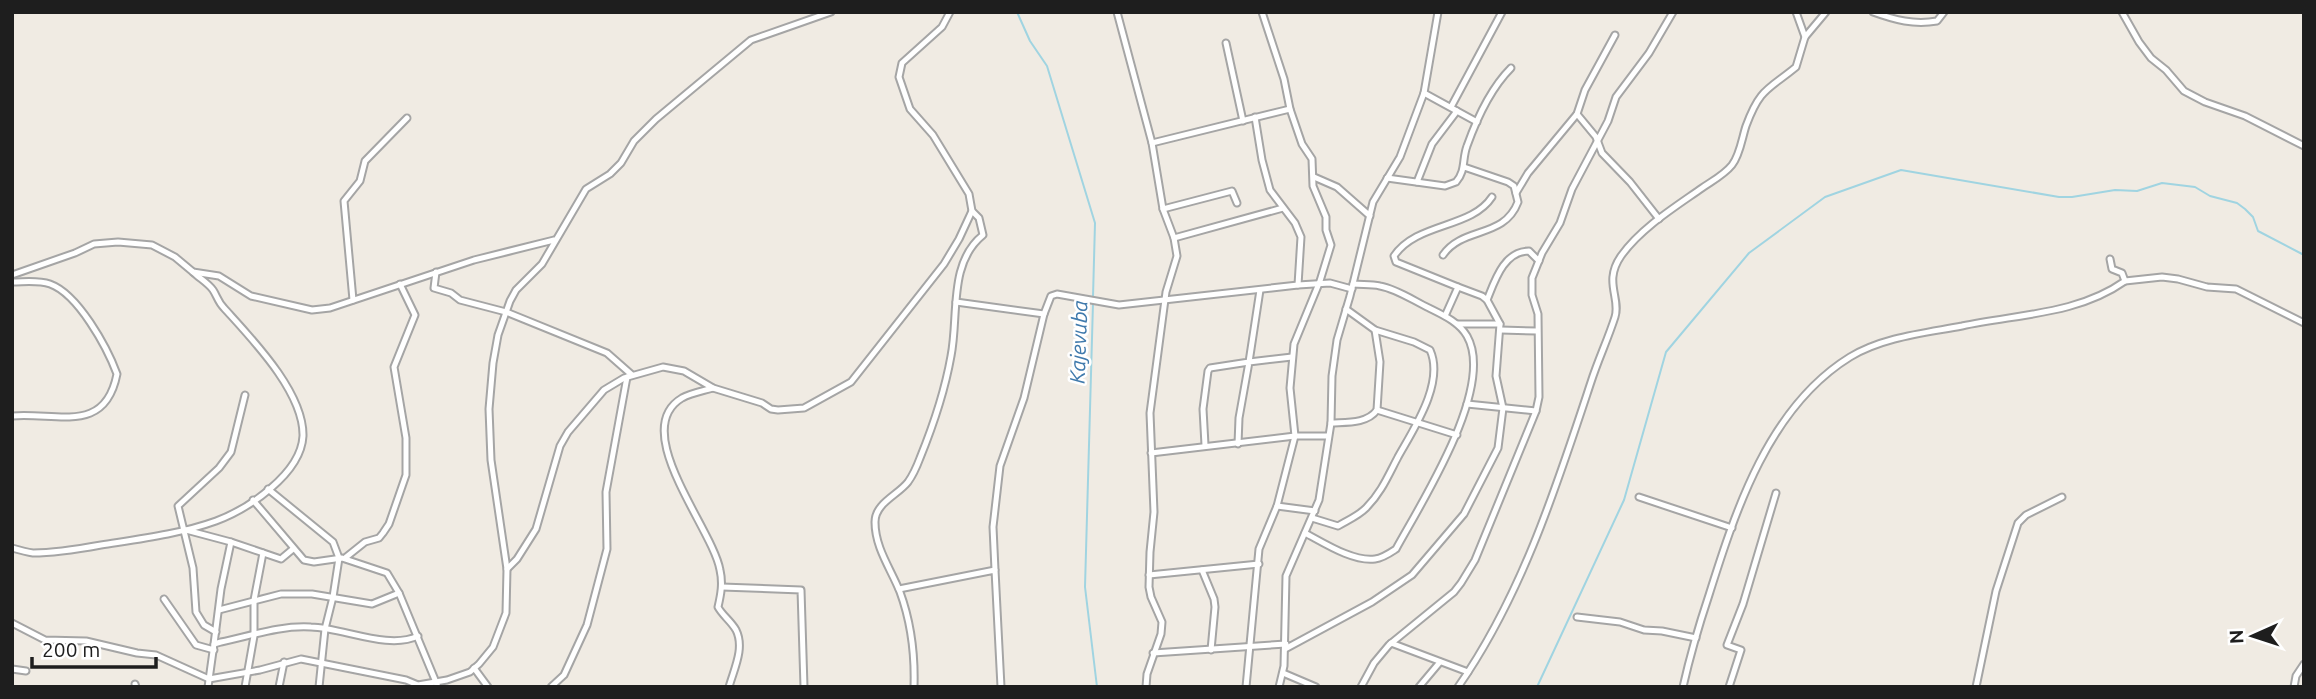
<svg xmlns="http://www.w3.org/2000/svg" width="2316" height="699" viewBox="0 0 2316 699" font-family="Ubuntu,sans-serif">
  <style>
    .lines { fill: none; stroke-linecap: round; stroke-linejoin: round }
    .stream { stroke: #a0d4e1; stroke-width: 2 }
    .minor-casing { stroke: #a5a5a5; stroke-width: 9 }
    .minor { stroke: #fff; stroke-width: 5 }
    .labels { text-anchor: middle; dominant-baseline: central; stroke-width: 5; stroke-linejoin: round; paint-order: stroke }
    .water-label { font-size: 21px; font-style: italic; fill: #407aac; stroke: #fff }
  </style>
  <rect width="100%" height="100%" fill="#f0ebe3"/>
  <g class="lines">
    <g class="stream">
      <polyline points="1017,12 1030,41 1047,66 1095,223 1093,297"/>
      <polyline points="1093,303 1085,587 1097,687"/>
      <polyline points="1537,687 1624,500 1666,352 1749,253 1825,197 1901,170 2059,197 2072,197 2115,190 2137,191 2162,183 2195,187 2210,196 2237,203 2245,209 2253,217 2258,231 2304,255"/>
    </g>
    <defs>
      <g id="minor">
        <polyline points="1117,12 1152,143 1163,209 1174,238 1177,256 1166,292 1150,413 1154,512 1150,552 1149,587 1151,597 1162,622 1161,634 1147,674 1146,687"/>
        <polyline points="1796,12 1805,37"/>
        <path d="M1873 12C1895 20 1914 25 1937 21L1944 12"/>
        <polyline points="2122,12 2139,42 2151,58 2166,70 2184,91 2205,102 2245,116 2304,146"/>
        <polyline points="1226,43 1243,121"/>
        <polyline points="1424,93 1477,122"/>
        <polyline points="1451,107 1502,12"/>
        <polyline points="1577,114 1596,137 1602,153 1630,182 1659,219"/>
        <polyline points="1255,117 1262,160 1270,190 1295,223 1301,237 1298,285"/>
        <polyline points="1152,143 1290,109"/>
        <polyline points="1314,177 1337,187 1370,216"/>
        <path d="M1387 178 1445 186 1456 182C1466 171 1462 159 1467 146 1477 118 1491 88 1511 68"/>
        <polyline points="1417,182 1432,144 1457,111"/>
        <polyline points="1516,193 1528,173 1577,114 1585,90 1615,35"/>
        <polyline points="1163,209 1232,191 1237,203"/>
        <polyline points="1174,238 1283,208"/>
        <path d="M1443 255C1463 226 1504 239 1518 202L1514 186 1508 182 1464 167"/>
        <polyline points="436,272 434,288 451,293 460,300 506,312 607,353 632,375"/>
        <polyline points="12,275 75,253 94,244 118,242 152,245 175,257 193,272 219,276 251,296 312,310 330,308 474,260 554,240"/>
        <polyline points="2125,281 2162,277 2178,279 2207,287 2236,289 2304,323"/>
        <path d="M12 282C25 282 38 280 50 284 78 294 107 347 117 374 105 435 57 412 12 416"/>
        <path d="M1458 287 1396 262 1394 256C1417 222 1471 229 1492 197"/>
        <polyline points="353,300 344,201 360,181 365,161 407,118"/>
        <path d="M1487 300C1495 280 1504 251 1529 251L1539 261"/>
        <polyline points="956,302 1044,314 1051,296 1057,294 1119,305 1298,285 1330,283 1352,289"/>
        <polyline points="1457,324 1500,324"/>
        <polyline points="1501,330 1537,331"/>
        <path d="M713 388C703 391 691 393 682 398 628 430 713 529 720 570 723 583 721 594 718 607 722 615 731 621 736 630 745 648 734 669 729 687"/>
        <polyline points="1467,404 1536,411"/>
        <polyline points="1377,410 1457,435"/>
        <path d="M1331 423C1346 422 1367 424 1377 410L1380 362 1375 330"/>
        <polyline points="1238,444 1239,418 1249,362 1292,357"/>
        <polyline points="1205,445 1203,409 1208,371 1210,368 1249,362 1260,290"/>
        <polyline points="1151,453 1295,436 1328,436"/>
        <polyline points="268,489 333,542 339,558 333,597 325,629 319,687"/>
        <polyline points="1639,497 1732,528"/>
        <polyline points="253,500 304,560 314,562 342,558 387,573 399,593 438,687"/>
        <polyline points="1277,506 1315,511"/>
        <path d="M1312 518 1338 526C1348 520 1358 516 1366 508 1381 493 1388 476 1398 457 1413 430 1445 383 1430 350L1414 342 1375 330 1346 309"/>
        <polyline points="186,530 231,542 221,589 214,644"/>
        <path d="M1305 533C1324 543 1353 562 1375 559 1383 558 1390 553 1396 549 1421 503 1496 387 1467 336 1459 322 1443 315 1429 308 1414 301 1397 289 1380 286 1371 284 1362 285 1353 284"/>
        <polyline points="231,542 281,559 293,549"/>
        <path d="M12 548C19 550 26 552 33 553 56 553 79 549 101 545 139 539 180 534 216 521 248 509 301 474 303 436 304 392 251 338 224 308 218 302 217 296 213 290 208 283 199 278 193 272"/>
        <polyline points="345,558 365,542 379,538 383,533 389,524 406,475 406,438 394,367 415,315 400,284"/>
        <polyline points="507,569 517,559 536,529 560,446 568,432 604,390 624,378 663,367 684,371 713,388 762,403 771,409 778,410 804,408 851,382 944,264 959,239 972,211"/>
        <polyline points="995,570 993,527 1000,466 1024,398 1044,314"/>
        <polyline points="1202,570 1214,599 1215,607 1211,650"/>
        <polyline points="1149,575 1259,564"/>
        <polyline points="722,587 801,590 804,687"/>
        <polyline points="899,589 995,570 1001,687"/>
        <polyline points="164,599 196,645 214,650"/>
        <polyline points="219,610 281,594 312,594 372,604 399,593"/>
        <polyline points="1577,617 1620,622 1644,630 1662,631 1696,638"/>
        <polyline points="12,623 45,640 86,641 137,653 156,655 209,679 260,670 301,659 406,680 418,685 447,680 470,672 479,664 493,647 506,613 507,569 491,460 489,409 493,363 498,335 510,301 516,290 542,264 586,189 610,174 621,163 634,141 656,119 751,40 831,12"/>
        <polyline points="216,632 204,625 196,612 193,568 178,506 219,468 231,452 245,395"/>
        <polyline points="1391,643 1468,672"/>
        <polyline points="1285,649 1372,602 1412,575 1464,514 1498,448 1503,408 1496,376 1500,324 1487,300 1482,296 1458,287 1445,316"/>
        <polyline points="1153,653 1286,644"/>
        <polyline points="474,668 488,687"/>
        <polyline points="12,669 26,671"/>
        <polyline points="1283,673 1316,687"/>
        <polyline points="135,684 136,687"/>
        <path d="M208 687 214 644 221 642C250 636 281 625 311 627 344 628 388 650 418 636"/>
        <polyline points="245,687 254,636 254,600 263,553"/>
        <polyline points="279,687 284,662"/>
        <polyline points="551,687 564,675 587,625 607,549 606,492 627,377"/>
        <path d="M914 687C915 655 911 622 900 592 891 569 875 548 875 522 875 503 898 495 908 482 913 475 917 466 920 458 933 426 945 390 951 356 959 316 948 263 983 235L979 218 972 211 969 194 933 135 910 109 899 77 902 63 942 27 950 12"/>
        <polyline points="1246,687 1259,549 1277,506 1295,436 1290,388 1294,344 1320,281 1331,245 1326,230 1326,217 1313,186 1312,159 1302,144 1290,109 1284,79 1262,12"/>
        <polyline points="1279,687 1284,666 1286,576 1319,500 1331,423 1332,376 1337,340 1350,296 1373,202 1400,157 1424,93 1438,12"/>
        <polyline points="1361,687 1374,663 1389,645 1454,592 1461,583 1475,560 1536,411 1539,397 1538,314 1532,295 1532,278 1542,253 1560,223 1572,189 1608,121 1616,97 1649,53 1673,12"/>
        <polyline points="1419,687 1440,662"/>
        <path d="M1458 687C1522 595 1556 488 1591 382 1598 360 1608 339 1615 317 1621 298 1603 282 1621 256 1641 228 1675 207 1702 188 1712 181 1724 175 1732 165 1740 155 1742 138 1746 126 1760 88 1768 90 1796 67L1805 37 1826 12"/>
        <path d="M1683 687C1690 656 1699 625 1709 595 1736 509 1769 407 1850 357 1883 337 1925 333 1962 326 2017 314 2077 315 2125 281L2122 273 2112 269 2110 259"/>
        <polyline points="1729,687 1741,650 1727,645 1743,604 1776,493"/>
        <polyline points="1976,687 1996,591 2018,523 2026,515 2062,497"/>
        <polyline points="2294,687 2296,676 2304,664"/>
      </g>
    </defs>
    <use href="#minor" class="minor-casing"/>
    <use href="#minor" class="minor"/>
  </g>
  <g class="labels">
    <g class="water-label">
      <text transform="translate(1078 342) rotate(-88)">Kajevuba</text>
    </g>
  </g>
  <rect width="2316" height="699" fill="none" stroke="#1e1e1e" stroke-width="28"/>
  <g transform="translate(2253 636) rotate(267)" stroke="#ffffff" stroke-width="5" paint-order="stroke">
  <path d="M0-5L12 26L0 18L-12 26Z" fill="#1e1e1e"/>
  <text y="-10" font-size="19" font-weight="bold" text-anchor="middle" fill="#1e1e1e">N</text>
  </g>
  <path d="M32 657v10h124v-10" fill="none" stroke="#1e1e1e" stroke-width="3.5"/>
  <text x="42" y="657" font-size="21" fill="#1e1e1e" stroke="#ffffff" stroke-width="5" paint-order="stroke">200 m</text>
</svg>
